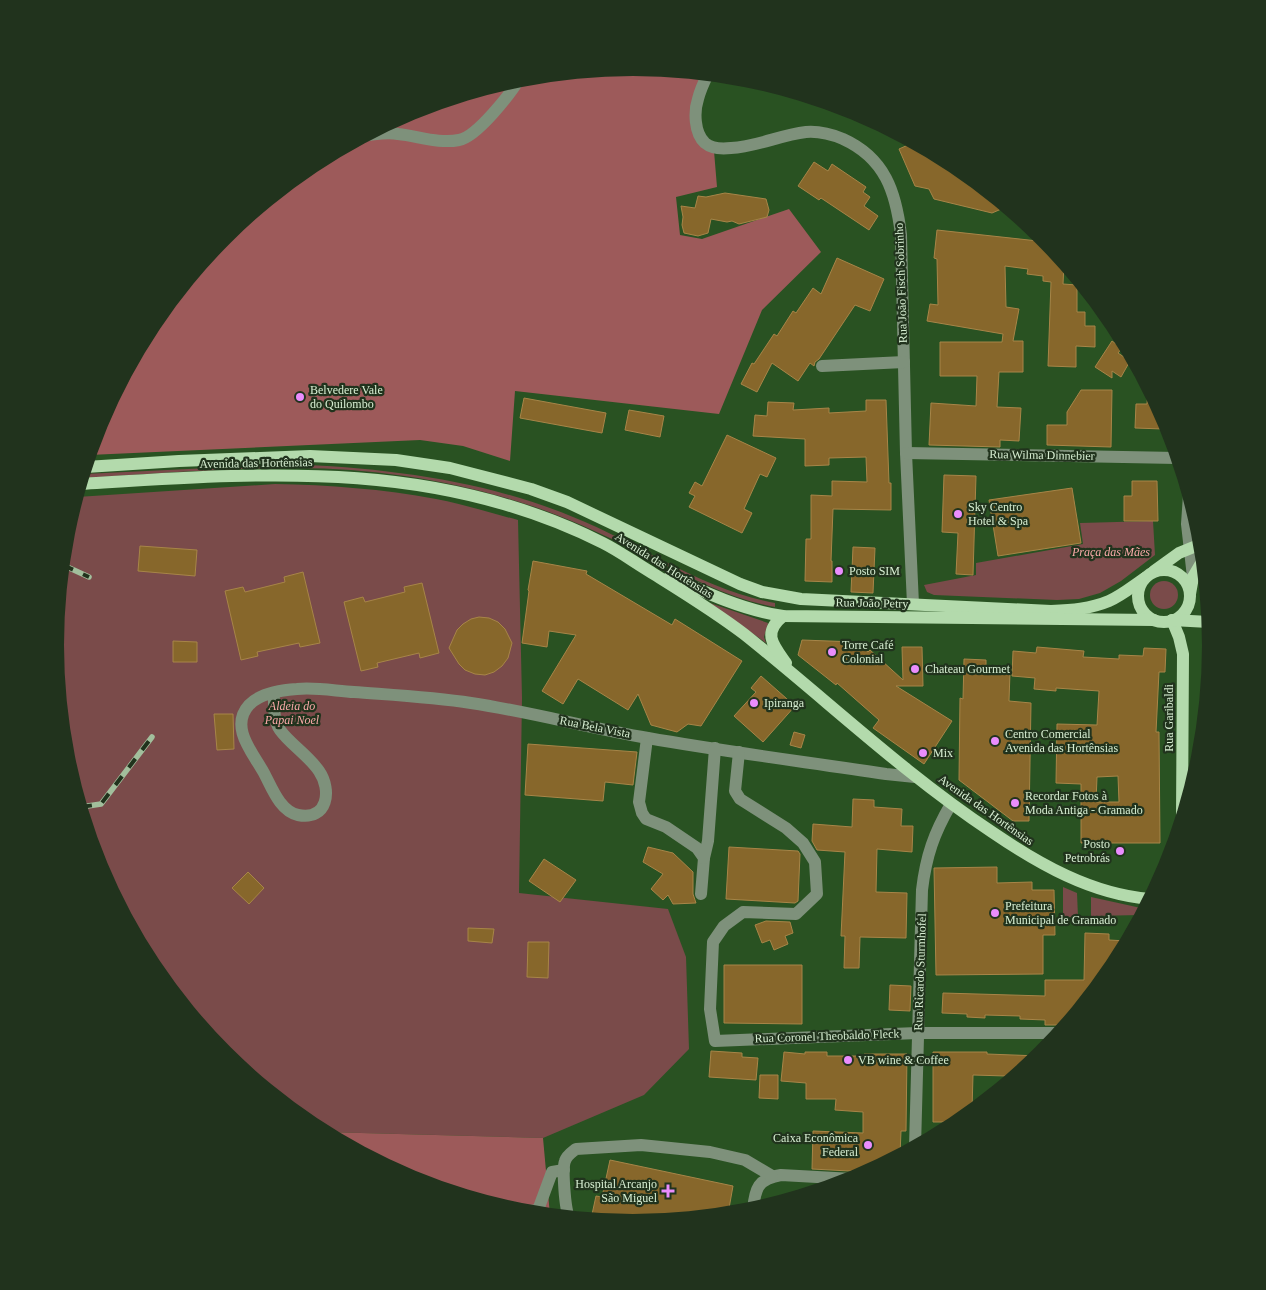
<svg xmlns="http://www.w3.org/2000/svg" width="1266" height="1290" viewBox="0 0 1266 1290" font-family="'Times New Roman',serif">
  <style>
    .green { fill: #7a4b4a }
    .forest { fill: #9d5a5a }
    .building { fill: #87672b; stroke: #a78548; fill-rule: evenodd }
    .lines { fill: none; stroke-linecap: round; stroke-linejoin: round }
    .minor { stroke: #7e917b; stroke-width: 12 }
    .major { stroke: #b3daac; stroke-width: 12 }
    .rail-casing { stroke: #a2bf9c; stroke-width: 5.5 }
    .rail { stroke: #21331d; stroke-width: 4; stroke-dasharray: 11; stroke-linecap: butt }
    .poi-dot { fill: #ea8dfd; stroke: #21331d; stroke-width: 2 }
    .labels { text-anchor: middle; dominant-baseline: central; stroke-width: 4.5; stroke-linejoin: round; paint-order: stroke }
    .street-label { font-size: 12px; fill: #d8efd3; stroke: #21331d }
    .poi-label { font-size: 12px; fill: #d8efd3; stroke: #21331d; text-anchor: start }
    .park-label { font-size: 12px; font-style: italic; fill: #f9a9a8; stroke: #21331d }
  </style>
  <rect width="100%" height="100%" fill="#295222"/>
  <g class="green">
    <path d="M290 464C386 468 484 480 573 517 641 544 702 590 775 603V607C731 599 692 579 653 559 614 540 576 521 535 507 459 481 370 467 290 468 221 468 151 474 82 478L84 474Z"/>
    <path d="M275 484C329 485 383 489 436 499 463 504 491 513 518 520L522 698 519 893 668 909 686 957 689 1049 644 1095 543 1138 324 1132 312 1125 224 1054 152 966 99 866 66 757 55 645 66 532 77 497Z"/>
    <polygon points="1153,521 1155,555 1121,581 1100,593 1079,599 1057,600 934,595 927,592 924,585 976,575 976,563 1083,544 1080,523"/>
    <circle cx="1164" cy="595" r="14"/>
    <polygon points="710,603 768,623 764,637 766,643"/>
    <polygon points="1063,887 1077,893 1078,917 1063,917"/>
    <polygon points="1091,897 1141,908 1141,915 1091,916"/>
  </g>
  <g class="forest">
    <polygon points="633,67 703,74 692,118 714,151 717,187 676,197 680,235 702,239 789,209 821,252 762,310 719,414 515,391 510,461 463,446 420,440 89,455 99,424 153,324 225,236 312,164 412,111 521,78"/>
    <polygon points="324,1132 543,1138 550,1215 520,1212 412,1179"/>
  </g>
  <g class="building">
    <polygon points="908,145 926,150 932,152 933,156 943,158 954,165 1006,207 992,213 934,199 929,189 915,186 899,149"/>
    <polygon points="814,162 828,171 832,164 866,187 863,192 870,197 864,206 878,216 869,230 821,198 819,200 798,186"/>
    <polygon points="725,193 766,199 769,210 767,217 739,224 732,221 727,222 711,219 708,233 698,236 684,233 682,225 683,217 681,206 695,208 698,196 706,197"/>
    <polygon points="937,230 1047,242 1064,264 1063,284 1077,285 1077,312 1085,312 1085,326 1095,326 1095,347 1076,346 1076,367 1048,366 1051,282 1043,281 1043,276 1027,274 1028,269 1005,266 1006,307 1019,309 1013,341 1023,341 1023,372 999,372 997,407 1021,408 1019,441 1000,440 1000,447 929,445 931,403 976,406 977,376 940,376 940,342 1002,342 1003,334 927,321 930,304 938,305 937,259 934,258"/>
    <polygon points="837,258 884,279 870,311 855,305 819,359 815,362 814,366 810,363 798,381 772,363 757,392 741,384 752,363 754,364 774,334 777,336 793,311 796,313 813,288 821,294"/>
    <polygon points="1112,341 1122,348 1118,353 1130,361 1121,377 1112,371 1112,378 1095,367"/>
    <polygon points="1148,388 1167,424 1164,425 1163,429 1135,428 1136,404 1147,404"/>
    <polygon points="1081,390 1112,390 1111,447 1047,445 1047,425 1067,425 1067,412"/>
    <polygon points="524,398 606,413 602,433 520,418"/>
    <polygon points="866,400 886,400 889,483 891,483 891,510 833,509 831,561 832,561 832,582 805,581 806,539 811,539 811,495 832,496 832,481 867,482 866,457 829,458 829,465 805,466 805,439 753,436 755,415 767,416 768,402 794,403 793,410 829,408 829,413 866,411"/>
    <polygon points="629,410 664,416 660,437 625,430"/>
    <polygon points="727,435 776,458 767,477 760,474 744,509 752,513 742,533 689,507 695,496 689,493 695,482 702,486"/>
    <polygon points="944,475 976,476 973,575 956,574 958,533 942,532"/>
    <polygon points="1132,481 1157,481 1158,521 1124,521 1124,496 1132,496"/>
    <polygon points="1072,488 1081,543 998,556 989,500"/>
    <polygon points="140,546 197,550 195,576 138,571"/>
    <polygon points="853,547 875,548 873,593 851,592"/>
    <polygon points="533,561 587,571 586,574 672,625 675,619 742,661 701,726 688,724 677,732 651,725 638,694 628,710 578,679 563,704 542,691 576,635 549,631 547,647 522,643 529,591 528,590"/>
    <polygon points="303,572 320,643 300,647 299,643 257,652 258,656 241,660 225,591 243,587 245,592 285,582 284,577"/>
    <polygon points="422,583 439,653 420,658 419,653 377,663 378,667 361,671 344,602 363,597 365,602 405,592 404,587"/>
    <polygon points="479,617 489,618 498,622 505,629 512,643 508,658 502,666 494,672 485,675 475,674 465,670 459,664 449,648 457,630 463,624 471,619"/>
    <polygon points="802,640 856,642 868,652 870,650 903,680 902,647 922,647 923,686 896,686 952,721 924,764 873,728 879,720 837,683 836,685 798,655"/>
    <polygon points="173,641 197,642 197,662 173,662"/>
    <path d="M1037 647 1084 651 1083 657 1119 659V655L1143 656 1144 648 1166 649 1165 672H1159L1156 732H1159L1160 843H1081V784L1056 783 1057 724 1097 725 1099 691 1056 688V691L1034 689 1035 678 1012 676 1013 651 1036 653ZM1118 776 1119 802H1096L1097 777Z"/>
    <polygon points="964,659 986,660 986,671 1010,672 1009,701 1031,703 1029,821 1013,821 959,780 960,698 963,699"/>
    <polygon points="761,676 795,706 763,742 734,716 756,692 751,688"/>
    <polygon points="214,714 233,714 234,749 217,750"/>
    <polygon points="794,732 805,735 801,748 790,745"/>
    <polygon points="528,744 637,752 633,785 605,782 603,801 525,795"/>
    <polygon points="853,799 874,800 874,807 902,809 901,826 913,826 912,852 877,849 876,892 907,893 906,938 860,937 859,968 844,968 845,936 841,936 845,852 817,850 812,841 813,824 852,827"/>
    <polygon points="648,847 673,853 693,872 693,894 696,903 673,904 668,895 663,900 651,889 663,874 643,862"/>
    <polygon points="729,847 798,851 800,854 798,901 795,903 726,899"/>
    <polygon points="544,859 576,880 560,902 529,881"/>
    <polygon points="997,867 997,883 1032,882 1032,890 1054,890 1055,935 1043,935 1043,974 936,975 934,868"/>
    <polygon points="248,872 264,888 249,904 232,888"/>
    <polygon points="766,921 790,922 793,933 785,936 788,944 774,950 770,940 762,943 755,925"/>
    <polygon points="468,928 494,929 492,943 468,941"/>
    <polygon points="1085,933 1109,934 1109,940 1127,941 1113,966 1063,1027 1058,1025 1045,1025 1045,1020 1020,1019 1020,1016 985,1015 985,1018 967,1017 967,1014 942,1013 943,993 1045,996 1045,980 1084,980"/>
    <polygon points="528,942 549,942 548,978 527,977"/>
    <polygon points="724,965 802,965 802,1024 724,1023"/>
    <polygon points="890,985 911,986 910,1011 889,1010"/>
    <polygon points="711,1051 742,1053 742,1057 758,1058 756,1080 709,1077"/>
    <polygon points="784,1052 805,1054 805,1052 827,1052 827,1056 864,1056 864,1054 907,1054 906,1131 901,1131 900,1155 868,1172 812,1169 813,1131 863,1133 863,1112 835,1110 836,1099 806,1099 806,1083 781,1081"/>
    <polygon points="933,1052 987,1052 987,1054 1039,1056 1006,1083 1006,1076 973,1075 972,1110 958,1122 933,1122"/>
    <polygon points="760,1075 778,1075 778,1099 759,1098"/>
    <polygon points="610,1160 733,1186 728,1214 633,1223 591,1219 596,1196 602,1197"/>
  </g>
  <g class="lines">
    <g class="minor">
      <path d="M708 74C704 82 700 91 698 99 694 111 694 133 705 143 712 149 722 149 731 148 756 147 780 135 806 132 819 131 831 134 843 139 885 158 896 192 901 235L906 453 913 604"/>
      <path d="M368 135C378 134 388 132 398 134 418 136 439 144 459 140 477 137 511 93 520 78"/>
      <polyline points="822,366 904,362"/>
      <polyline points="906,453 1177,458"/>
      <polyline points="1189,495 1187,524 1193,577"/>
      <path d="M274 693C274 705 273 720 280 730 290 744 308 755 319 771 332 790 328 821 298 815 280 811 272 788 264 773 253 753 229 727 249 705 260 693 282 690 297 689 315 687 336 691 354 692 393 695 433 697 471 703 531 712 589 728 648 738 727 752 807 762 886 774L915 777"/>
      <polyline points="647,738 639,802 642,813 646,819 666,827 697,848 704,858 701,894"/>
      <polyline points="739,752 735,791 740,799 786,828 803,843 815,862 817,894 796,914 743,912 724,926 713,942 710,1009 715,1041 917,1033 1058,1033"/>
      <polyline points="704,858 708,841 715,748"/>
      <path d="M915 1147 922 890C926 856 934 833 951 804"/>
      <path d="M753 1210C755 1188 758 1179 781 1175L853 1179"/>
      <polyline points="522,1212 538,1210 552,1172 564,1170"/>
      <path d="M569 1217C565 1209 562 1169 565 1161 567 1155 571 1153 576 1149L641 1145 710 1152 745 1160 772 1176"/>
    </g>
    <g class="major">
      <path d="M86 467 179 461 310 456 396 460 450 468 531 489 567 502 740 584 762 592 801 599 1051 611C1071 610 1090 609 1109 601 1121 596 1133 586 1145 578"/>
      <path d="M81 484C261 473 435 458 603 543 619 551 634 562 649 571 681 591 714 611 744 634 827 700 903 773 992 832 1039 864 1091 894 1150 899"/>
      <circle cx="1164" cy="596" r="26"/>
      <polyline points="1154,571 1179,553 1201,544"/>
      <path d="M670 576C706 593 743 610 783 616L1154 620"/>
      <polyline points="1190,594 1193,577 1203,560"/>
      <path d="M783 616C762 633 773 645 786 663"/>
      <polyline points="1172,620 1179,637 1183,654 1182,817"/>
      <polyline points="1172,620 1209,622"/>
    </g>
    <defs>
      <g id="rail">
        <polyline points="63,565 89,577"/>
        <polyline points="81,807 101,804 152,737"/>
      </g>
    </defs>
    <use href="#rail" class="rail-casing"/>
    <use href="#rail" class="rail"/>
  </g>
  <g class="poi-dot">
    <circle cx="300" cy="397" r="5"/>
    <circle cx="958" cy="514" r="5"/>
    <circle cx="839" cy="571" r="5"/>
    <circle cx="832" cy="652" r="5"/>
    <circle cx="915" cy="669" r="5"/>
    <circle cx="754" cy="703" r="5"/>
    <circle cx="995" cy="741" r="5"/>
    <circle cx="923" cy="753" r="5"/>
    <circle cx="1015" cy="803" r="5"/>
    <circle cx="1120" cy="851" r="5"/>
    <circle cx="995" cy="913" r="5"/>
    <circle cx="848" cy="1060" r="5"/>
    <circle cx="868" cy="1145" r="5"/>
    <path d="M665.5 1183.5h5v5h5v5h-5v5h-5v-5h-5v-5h5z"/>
  </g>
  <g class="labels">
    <g class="street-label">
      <text transform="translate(901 283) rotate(-92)">Rua João Fisch Sobrinho</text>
      <text transform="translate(1042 455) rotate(1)">Rua Wilma Dinnebier</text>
      <text transform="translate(256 463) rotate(-1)">Avenida das Hortênsias</text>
      <text transform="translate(664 565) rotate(32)">Avenida das Hortênsias</text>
      <text transform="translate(872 603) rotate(1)">Rua João Petry</text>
      <text transform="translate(1169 718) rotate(-90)">Rua Garibaldi</text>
      <text transform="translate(595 727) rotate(11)">Rua Bela Vista</text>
      <text transform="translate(986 810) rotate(35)">Avenida das Hortênsias</text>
      <text transform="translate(920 972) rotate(-88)">Rua Ricardo Sturmhofel</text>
      <text transform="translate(827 1036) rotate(-2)">Rua Coronel Theobaldo Fleck</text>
    </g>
    <g class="poi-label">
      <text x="310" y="390">Belvedere Vale<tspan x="310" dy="14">do Quilombo</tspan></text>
      <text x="968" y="507">Sky Centro<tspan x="968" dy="14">Hotel &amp; Spa</tspan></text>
      <text x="849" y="571">Posto SIM</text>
      <text x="842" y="645">Torre Café<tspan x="842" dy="14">Colonial</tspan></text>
      <text x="925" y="669">Chateau Gourmet</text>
      <text x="764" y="703">Ipiranga</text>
      <text x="1005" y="734">Centro Comercial<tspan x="1005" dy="14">Avenida das Hortênsias</tspan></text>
      <text x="933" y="753">Mix</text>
      <text x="1025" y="796">Recordar Fotos à<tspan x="1025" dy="14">Moda Antiga - Gramado</tspan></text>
      <text x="1110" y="844" text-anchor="end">Posto<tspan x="1110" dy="14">Petrobrás</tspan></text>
      <text x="1005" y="906">Prefeitura<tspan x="1005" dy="14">Municipal de Gramado</tspan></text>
      <text x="858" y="1060">VB wine &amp; Coffee</text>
      <text x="858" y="1138" text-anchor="end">Caixa Econômica<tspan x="858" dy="14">Federal</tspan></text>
      <text x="657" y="1184" text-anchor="end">Hospital Arcanjo<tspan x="657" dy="14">São Miguel</tspan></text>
    </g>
    <g class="park-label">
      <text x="1111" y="552">Praça das Mães</text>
      <text x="292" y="706">Aldeia do<tspan x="292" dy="14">Papai Noel</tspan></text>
    </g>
  </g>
  <path d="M0 0H1266V1290H0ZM64 645a569 569 0 1 1 1138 0a569 569 0 1 1-1138 0Z" fill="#21331d" fill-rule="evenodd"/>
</svg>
